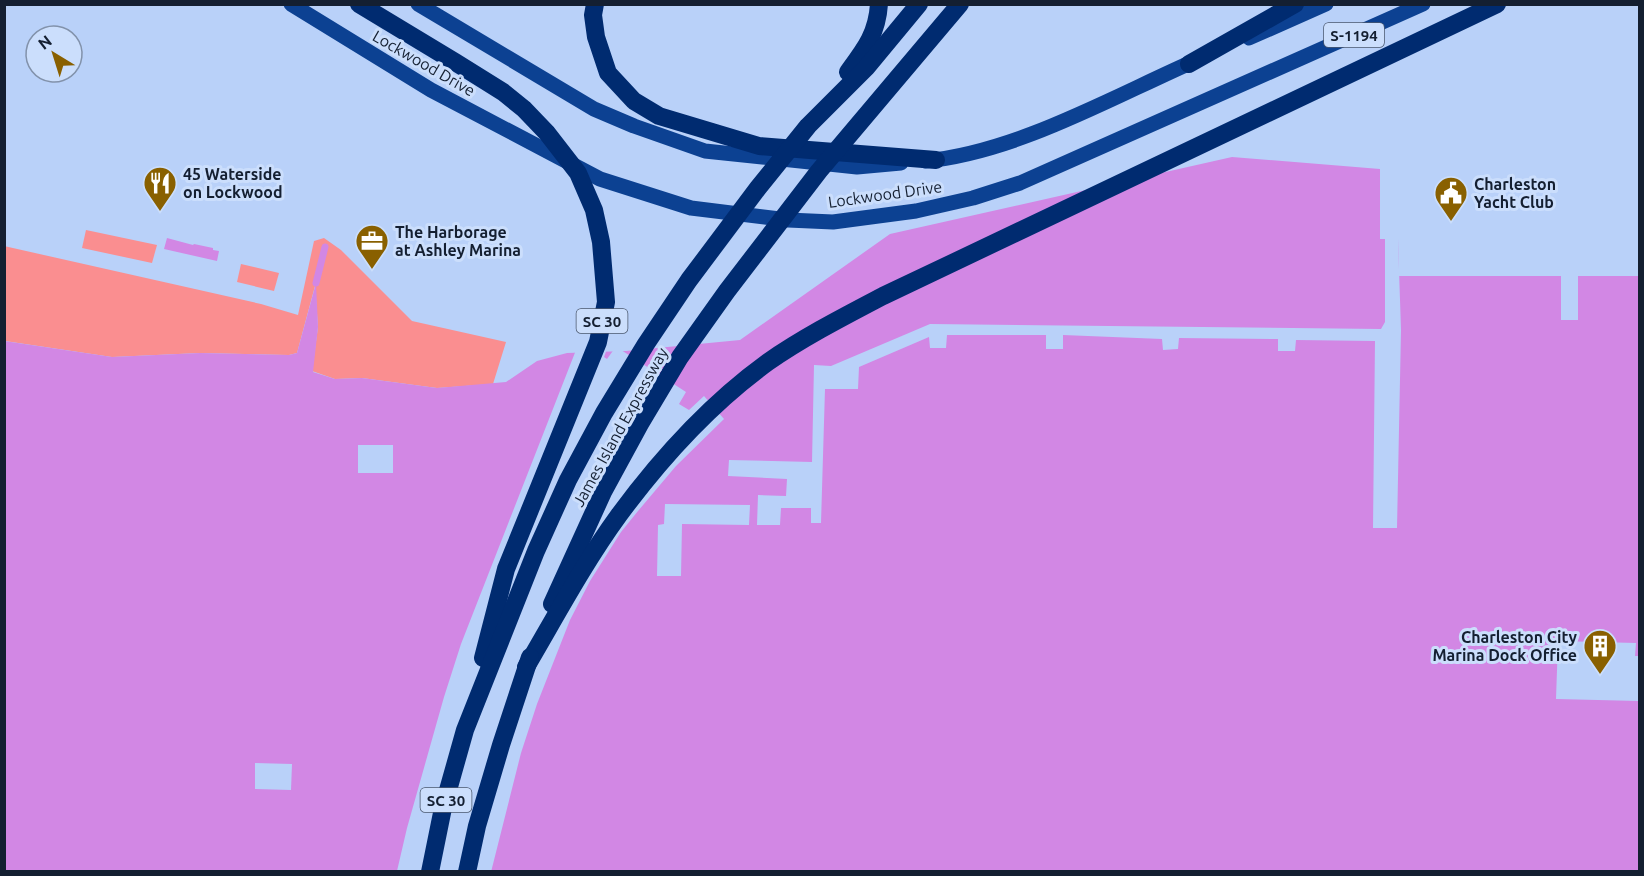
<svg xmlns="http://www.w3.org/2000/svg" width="1644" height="876" viewBox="0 0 1644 876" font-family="Ubuntu,sans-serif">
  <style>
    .green { fill: #fa8e90 }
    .water { fill: #d287e4 }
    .pier { fill: #b9d1f9 }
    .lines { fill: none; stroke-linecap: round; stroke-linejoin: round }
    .stream { stroke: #d287e4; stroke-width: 7 }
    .major { stroke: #0c4192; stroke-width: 15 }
    .highway { stroke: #002b70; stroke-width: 18 }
    .labels { text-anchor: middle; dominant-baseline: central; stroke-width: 6; stroke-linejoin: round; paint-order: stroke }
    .shield { fill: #cbdefc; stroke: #4b586e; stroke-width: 1.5 }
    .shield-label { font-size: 15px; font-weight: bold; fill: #141f31 }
    .street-label { font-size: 16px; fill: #141f31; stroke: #cbdefc }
    .poi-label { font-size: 16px; font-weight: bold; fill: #141f31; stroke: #cbdefc; text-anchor: start }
  </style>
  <rect width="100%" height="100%" fill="#b9d1f9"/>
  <g class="green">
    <polygon points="86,230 157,245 152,263 82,248"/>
    <polygon points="324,238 341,250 412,321 506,342 493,384 437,388 362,378 335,379 312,371 318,327 315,286 297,353 289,355 200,353 112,357 5,341 4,246 261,304 298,315 314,241"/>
    <polygon points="241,264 279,273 274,291 237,282"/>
  </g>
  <g class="water">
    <polygon points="1232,157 1380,169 1380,239 1398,239 1399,276 1639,276 1639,871 5,871 4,341 112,357 200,353 289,355 297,353 316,283 318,327 313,372 335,379 362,378 437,388 506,382 537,361 567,353 626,351 740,340 890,234"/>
    <polygon points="167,238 193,245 194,244 213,248 213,250 219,251 217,261 164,249"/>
  </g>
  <g class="pier">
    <polygon points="1385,239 1398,239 1401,330 1397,528 1373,528 1375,341 1296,340 1295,351 1278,351 1278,339 1179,338 1178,349 1163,350 1162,339 1063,335 1063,349 1046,349 1046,335 947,335 946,348 930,348 929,337 859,367 858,389 825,389 821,523 811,523 811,508 781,508 780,525 757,525 758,495 786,496 787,479 728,476 729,460 812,462 814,365 831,366 930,324 1381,329 1385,322"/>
    <rect x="1561" y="276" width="17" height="44"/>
    <polygon points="615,348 618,348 686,392 679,404 689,410 704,396 724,419 676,466 638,511 621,532 590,581 570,620 537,704 521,753 491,872 397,871 407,828 444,697 461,644 576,350 607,349 604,357 607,359"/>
    <rect x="358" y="445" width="35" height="28"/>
    <polygon points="665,504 750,505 749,525 682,524 681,576 657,576 658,525 664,524"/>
    <polygon points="1558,641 1636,643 1635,656 1639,656 1639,701 1556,699"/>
    <polygon points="255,763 292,764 291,790 255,789"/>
  </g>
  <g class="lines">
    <polyline class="stream" points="316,283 325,247"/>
    <g class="major">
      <polyline points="291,4 431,90 600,179 691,208 788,220 833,222 916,211 973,198 1020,183 1423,4"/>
      <polyline points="418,4 594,109 634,126 705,151 857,167 901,163"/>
      <polyline points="1249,38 1326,4"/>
      <path d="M925 161C1018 152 1114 96 1199 59"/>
    </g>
    <g class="highway">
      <polyline points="359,4 455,62 503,92 524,109 547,133 578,173 594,210 601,242 606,302 598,342 506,569 483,658"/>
      <polyline points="595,4 593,15 596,37 608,73 634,101 659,116 759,146 936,160"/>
      <polyline points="1189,64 1295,4"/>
      <path d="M848 72C865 49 877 34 879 4"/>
      <polyline points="552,604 603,492 640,424 680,357 727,291 819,171 960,4"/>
      <path d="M526 667C556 616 584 563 619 515 661 458 710 404 768 362 804 337 843 317 883 296L1497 4"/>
      <polyline points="430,872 443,808 465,730 536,551 568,480 604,413 646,344 689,280 758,188 808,126 866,68 919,4"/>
      <polyline points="467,872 477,826 501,745 530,657"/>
    </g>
  </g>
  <defs>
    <symbol id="restaurant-pin" viewBox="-11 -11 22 30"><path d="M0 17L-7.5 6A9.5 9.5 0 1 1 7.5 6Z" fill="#896000" stroke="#cbdefc"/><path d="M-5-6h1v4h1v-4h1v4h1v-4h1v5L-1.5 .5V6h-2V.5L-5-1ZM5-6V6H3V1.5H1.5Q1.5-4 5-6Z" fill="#fff"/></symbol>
    <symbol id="civic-pin" viewBox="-11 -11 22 30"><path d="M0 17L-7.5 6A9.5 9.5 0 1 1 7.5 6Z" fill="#896000" stroke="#cbdefc"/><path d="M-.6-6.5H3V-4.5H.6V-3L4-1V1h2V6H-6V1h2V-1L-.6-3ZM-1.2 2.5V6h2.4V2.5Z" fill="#fff"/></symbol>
    <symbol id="office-pin" viewBox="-11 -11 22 30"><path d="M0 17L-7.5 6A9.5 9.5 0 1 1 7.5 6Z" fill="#896000" stroke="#cbdefc"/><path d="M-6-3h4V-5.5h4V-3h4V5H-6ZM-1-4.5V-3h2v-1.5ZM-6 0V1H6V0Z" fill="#fff"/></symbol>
    <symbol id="building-pin" viewBox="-11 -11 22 30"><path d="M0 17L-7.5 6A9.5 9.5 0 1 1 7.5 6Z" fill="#896000" stroke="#cbdefc"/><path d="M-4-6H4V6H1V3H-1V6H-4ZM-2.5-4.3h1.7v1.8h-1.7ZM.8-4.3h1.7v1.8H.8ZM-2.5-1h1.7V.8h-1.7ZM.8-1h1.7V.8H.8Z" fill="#fff"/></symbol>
  </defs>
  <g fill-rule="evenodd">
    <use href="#restaurant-pin" x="141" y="164" width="38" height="52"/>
    <use href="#civic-pin" x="1432" y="174" width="38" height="52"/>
    <use href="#office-pin" x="353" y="222" width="38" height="52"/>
    <use href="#building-pin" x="1581" y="627" width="38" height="52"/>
  </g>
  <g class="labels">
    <g class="shield">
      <rect x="1324" y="23" width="60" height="24" rx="4.5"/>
      <rect x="576.5" y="309" width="51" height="24" rx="4.5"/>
      <rect x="420.5" y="788" width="51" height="24" rx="4.5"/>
    </g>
    <g class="shield-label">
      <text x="1354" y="35">S-1194</text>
      <text x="602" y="321">SC 30</text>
      <text x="446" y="800">SC 30</text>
    </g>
    <g class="street-label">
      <text transform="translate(424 63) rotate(30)">Lockwood Drive</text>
      <text transform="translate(885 194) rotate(-8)">Lockwood Drive</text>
      <text transform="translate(620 427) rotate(-61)">James Island Expressway</text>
    </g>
    <g class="poi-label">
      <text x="183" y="174">45 Waterside<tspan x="183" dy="18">on Lockwood</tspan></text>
      <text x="1474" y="184">Charleston<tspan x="1474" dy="18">Yacht Club</tspan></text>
      <text x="395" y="232">The Harborage<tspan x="395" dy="18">at Ashley Marina</tspan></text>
      <text x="1577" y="637" text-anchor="end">Charleston City<tspan x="1577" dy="18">Marina Dock Office</tspan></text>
    </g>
  </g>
  <rect width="1644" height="876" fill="none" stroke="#141f31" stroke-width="12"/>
  <g transform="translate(54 54) rotate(322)"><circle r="28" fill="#cbdefc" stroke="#8292ab" stroke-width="1.5"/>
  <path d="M0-4.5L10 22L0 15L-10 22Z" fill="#896000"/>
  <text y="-9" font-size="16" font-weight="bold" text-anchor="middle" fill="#141f31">N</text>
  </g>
</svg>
